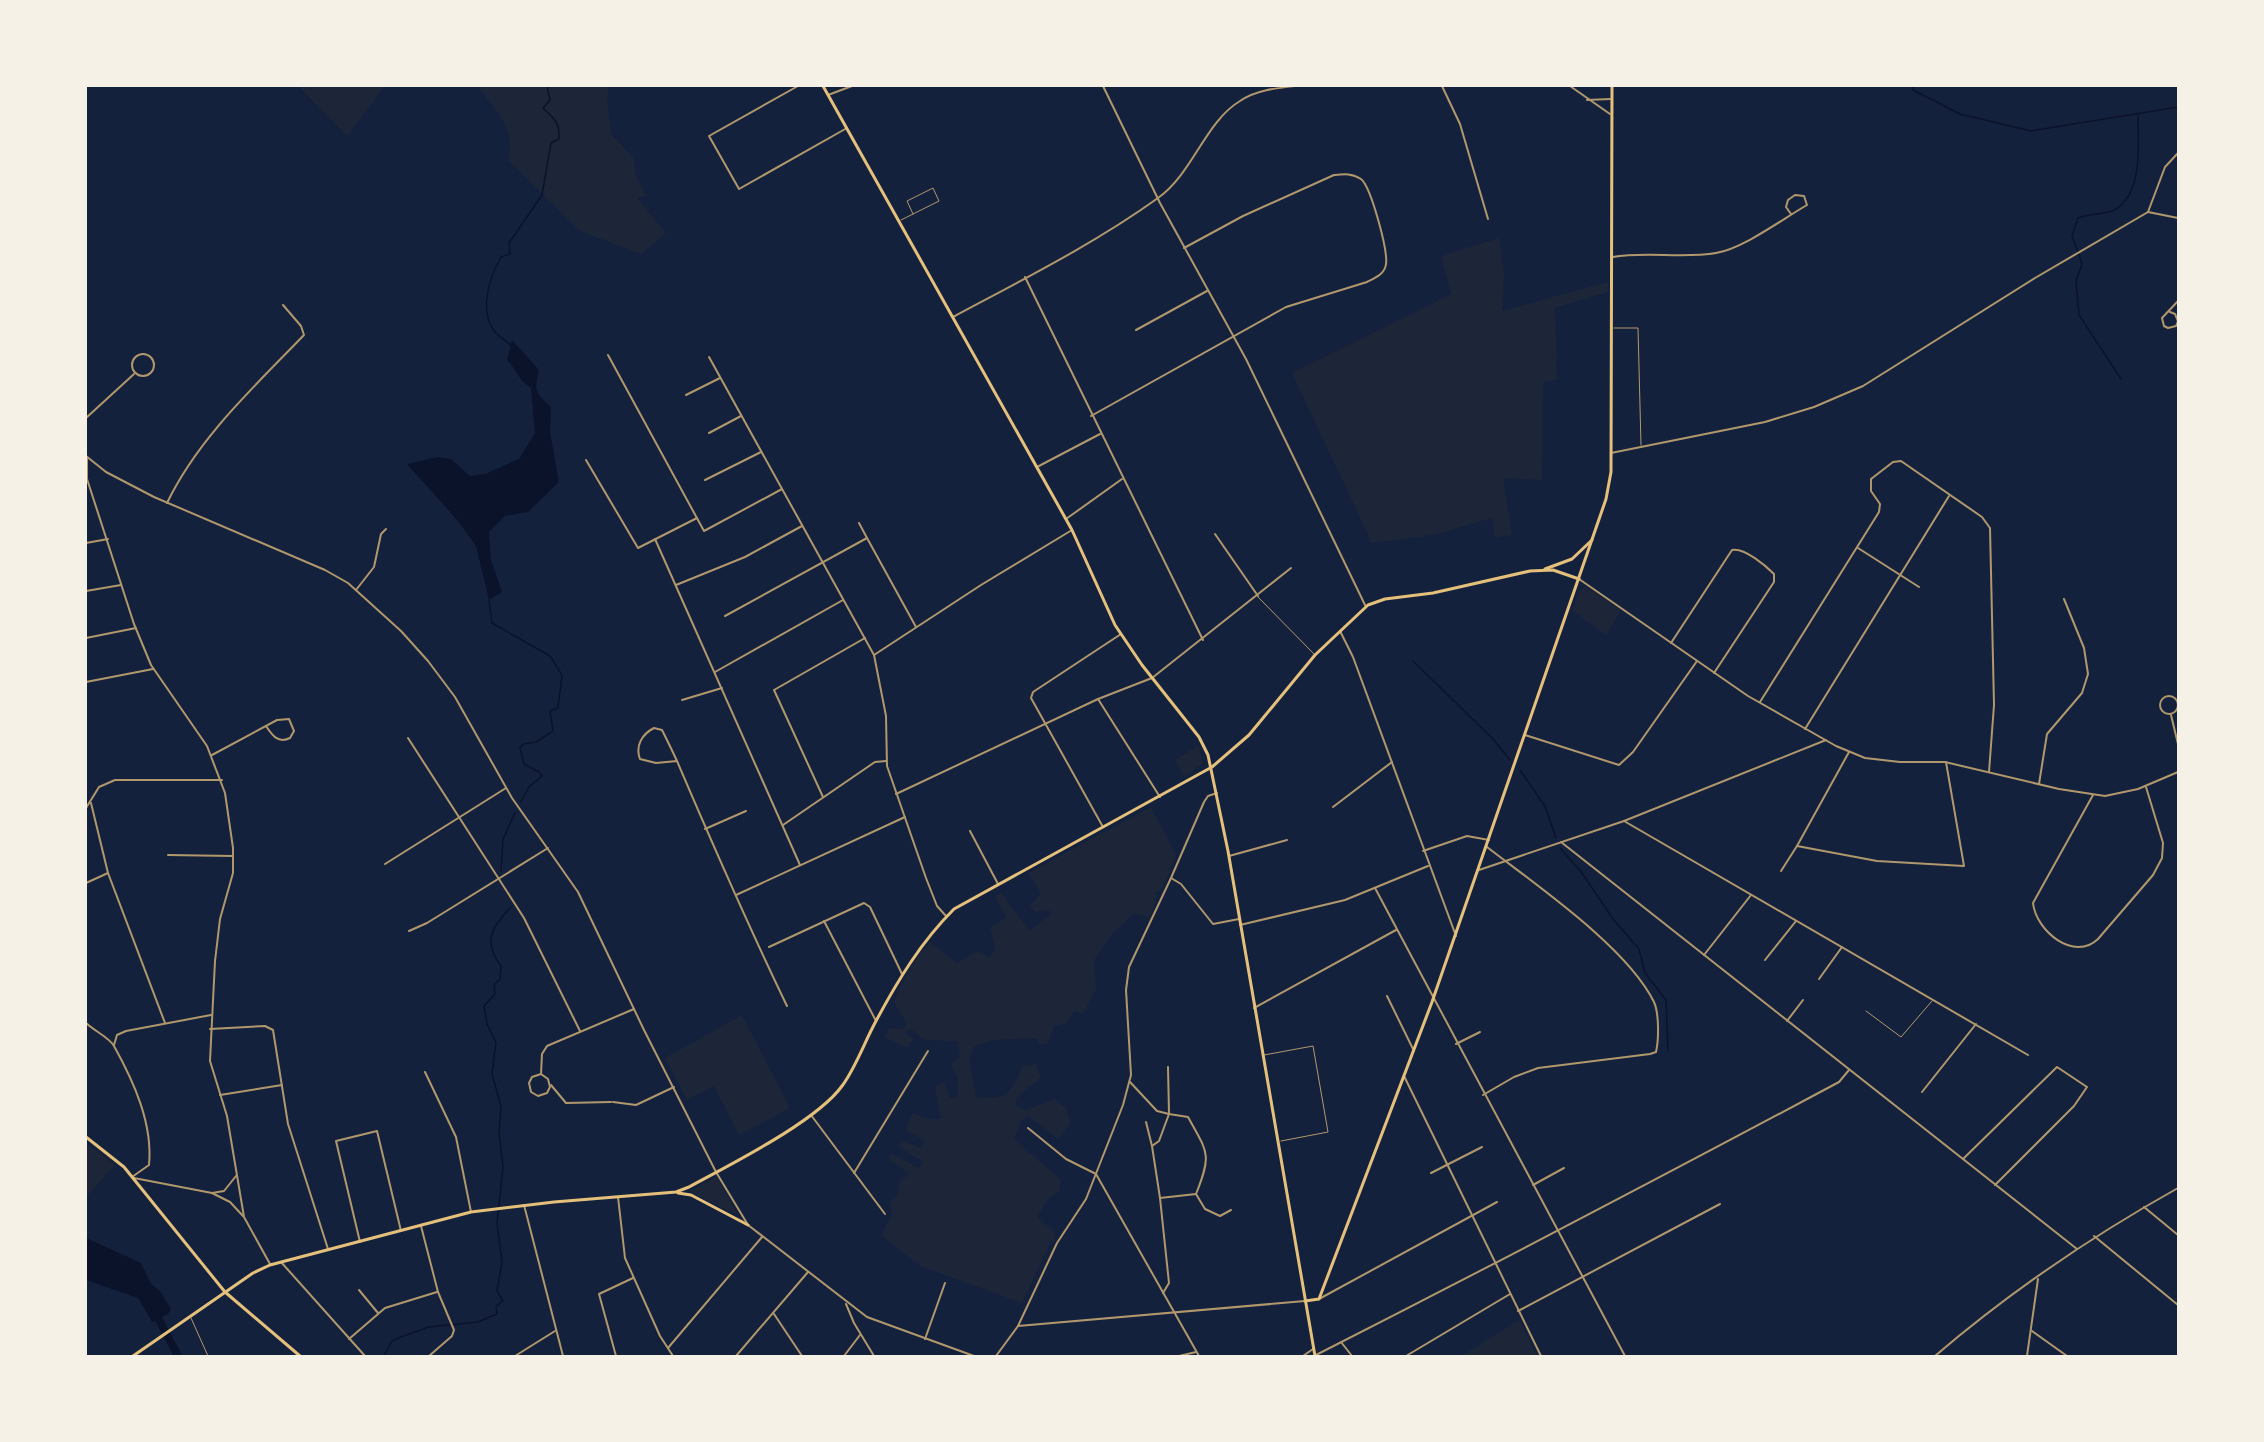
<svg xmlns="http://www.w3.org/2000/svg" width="2264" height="1442" viewBox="0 0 2264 1442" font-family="Karla,sans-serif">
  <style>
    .green { fill: #1d2539 }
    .water { fill: #0b132b }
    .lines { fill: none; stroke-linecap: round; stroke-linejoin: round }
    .stream { stroke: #0b132b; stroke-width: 1.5 }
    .river { stroke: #0b132b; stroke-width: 8 }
    .service { stroke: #b1986c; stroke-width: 1 }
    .minor { stroke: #b1986c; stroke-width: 2 }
    .tertiary { stroke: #b1986c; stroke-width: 2 }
    .secondary { stroke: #e5c07b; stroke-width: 3 }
    .primary { stroke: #e5c07b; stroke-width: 3 }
  </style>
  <rect width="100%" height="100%" fill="#14213d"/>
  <g class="green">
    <polygon points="298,86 385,86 347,136"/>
    <path d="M477 86H609L607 100 611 134 633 157 636 176 646 196 637 198 666 233 641 254 580 231 508 160C517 130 495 109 477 86Z"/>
    <polygon points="1499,238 1504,274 1502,311 1608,282 1608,292 1555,308 1557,379 1543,382 1542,480 1503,478 1512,535 1495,538 1492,518 1433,535 1372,543 1292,373 1451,294 1441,256"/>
    <polygon points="1586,587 1621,610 1606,635 1572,610 1580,590"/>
    <polygon points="1199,745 1202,764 1185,777 1175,760"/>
    <path d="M1151 807 1176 855 1163 888 1153 895H1158L1150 918 1134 913 1110 936 1094 960 1096 989 1083 1014 1074 1011 1067 1023 1054 1026 1047 1044 1040 1045 1036 1038 993 1040 975 1046 969 1057 976 1097C1005 1101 1013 1093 1022 1066L1036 1064 1041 1078 1017 1097 1015 1105 1026 1110 1055 1099 1067 1109 1070 1123 1059 1139 1028 1116 1020 1123 1014 1139 1062 1181 1059 1186 1060 1191 1049 1198 1037 1216 1055 1233 1054 1242H1051L1022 1303 920 1266 881 1235 892 1215 890 1202 897 1196 900 1182 910 1173 889 1160 891 1153 919 1168 923 1162 898 1146 901 1140 921 1148 925 1141 906 1130 912 1113 932 1120 941 1118 935 1087 943 1082 951 1098 958 1096V1078L951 1065 960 1056 957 1041 924 1040 911 1028 905 1033 913 1039 907 1048 885 1038 889 1028 903 1029 907 1024 894 1003C901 982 915 958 930 942L957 963 978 951 990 957 995 948 990 927 1007 917 995 897 1001 893 1030 931 1052 913 1048 910 1035 912 1030 906 1041 893 1028 873Z"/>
    <polygon points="742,1015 790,1108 739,1135 714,1086 687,1100 665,1058"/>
    <polygon points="86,1143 115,1165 86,1197"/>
    <polygon points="717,1177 737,1213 737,1215 689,1191"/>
    <polygon points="1519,1320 1537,1356 1462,1356"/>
  </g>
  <g class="water">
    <path d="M512 340 539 370C534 391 535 393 551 407L550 432 559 482 528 512 505 516 489 532 491 560 502 592 489 600 476 546 458 521 407 464 438 457 451 459 470 476 485 474 519 459 535 433 531 388C520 382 516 369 507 360Z"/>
    <polygon points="86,1238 141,1263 151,1284 160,1291 171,1309 168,1314 152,1322 138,1298 86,1280"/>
  </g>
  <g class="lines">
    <g class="stream">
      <polyline points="1913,86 1913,90 1960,114 2031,131 2178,107"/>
      <path d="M511 346C506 340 501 338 496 333 478 313 489 278 501 257L510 254 509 243 542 195 551 143 559 139C560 121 553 118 543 108L550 100 547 86"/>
      <path d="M2121 379 2079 315 2076 281 2082 264 2072 235 2078 218C2090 213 2104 215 2114 210 2144 194 2138 142 2138 115"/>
      <polyline points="489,600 492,623 550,656 562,675 558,708 550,711 553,731 536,742 523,744 520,748 524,764 539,772 542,776 529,787 521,802"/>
      <polyline points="1413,661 1493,739 1510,760"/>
      <polyline points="1520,770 1545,806 1556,838"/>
      <polyline points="1560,848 1582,873 1613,919 1639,949 1645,973 1666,1000 1668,1051"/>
      <polyline points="501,871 503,839 515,813"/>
      <path d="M384 1356 392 1341 401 1337 429 1327 478 1322 497 1314 496 1306 503 1301 497 1291 502 1262 497 1223 503 1167 499 1133 501 1106 492 1074 496 1042 487 1024 484 1006 495 994 494 985 500 979 501 966C482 941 492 927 511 907"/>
    </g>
    <polyline class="river" points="154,1310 178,1356"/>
    <g class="service">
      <polyline points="901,220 939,201 933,188 907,201 913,214"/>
      <polyline points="1614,328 1638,328 1641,445"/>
      <polyline points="1258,597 1314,654"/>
      <polyline points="1866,1011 1901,1037 1932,1001"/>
      <polyline points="1264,1055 1313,1046 1328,1132 1281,1141"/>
      <polyline points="191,1318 208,1356"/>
    </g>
    <g class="minor">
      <polyline points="798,86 709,136 739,189 847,128"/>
      <polyline points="954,86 964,86"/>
      <polyline points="1103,86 1160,203 1246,359 1366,607"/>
      <polyline points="1442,86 1460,124 1488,219"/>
      <polyline points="1570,86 1610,114"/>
      <polyline points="828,95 852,86"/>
      <polyline points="1587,100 1610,99"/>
      <polyline points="2148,212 2178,218"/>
      <path d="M1613 257C1647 251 1682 259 1716 253 1744 248 1781 220 1807 205L1804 196 1795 195 1788 200 1786 207 1791 214"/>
      <polyline points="1025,277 1203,640"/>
      <polyline points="2170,312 2175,314 2178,321 2176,326 2168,328 2164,326 2162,318 2178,301"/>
      <path d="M953 317C1022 280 1094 244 1158 198 1193 173 1205 122 1240 101 1256 90 1277 88 1296 86"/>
      <polyline points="1136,330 1207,291"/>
      <circle cx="143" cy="365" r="11"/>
      <polyline points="608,355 704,531 782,489"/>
      <polyline points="709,357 874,655 886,716 887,766 926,878 937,906 946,916"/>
      <polyline points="686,395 720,378"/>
      <path d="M1091 416 1286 307 1367 282C1375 278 1385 274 1386 264 1388 250 1371 187 1361 179 1352 173 1344 174 1334 175L1243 216 1184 248"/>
      <polyline points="86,418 134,374"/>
      <polyline points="709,433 741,416"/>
      <polyline points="1611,453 1765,422 1814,407 1863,386 2035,278 2148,212 2165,167 2178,153"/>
      <polyline points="586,460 638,548 697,518"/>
      <polyline points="1037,467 1100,434"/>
      <polyline points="705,480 761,452"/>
      <path d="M167 503C198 438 255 386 304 335L301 326 283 305"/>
      <polyline points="1066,519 1122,479"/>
      <polyline points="859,523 867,538"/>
      <polyline points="1215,534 1258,596"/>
      <polyline points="655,539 800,865"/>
      <polyline points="86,543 108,539"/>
      <polyline points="1858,548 1919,587"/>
      <polyline points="676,585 745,557 802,526"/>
      <polyline points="356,590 374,567 381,534 386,529"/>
      <polyline points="86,591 121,585"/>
      <polyline points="725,616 867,538 916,627"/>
      <polyline points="1340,631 1353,657 1456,936"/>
      <polyline points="86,638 136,628"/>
      <path d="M1671 643 1732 550C1744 547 1766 566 1774 574V582L1714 673"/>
      <polyline points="874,655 981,585 1072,530"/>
      <polyline points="715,672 843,600"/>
      <polyline points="86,682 153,669"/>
      <circle cx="2169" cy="705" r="9"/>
      <polyline points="1098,699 1160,797"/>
      <polyline points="682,700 722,688"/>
      <polyline points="1760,702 1879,512 1880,504 1871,491 1871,479 1893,462 1901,461 1982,517 1990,528 1994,705 1989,772"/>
      <polyline points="2171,715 2178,744"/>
      <polyline points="1805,729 1949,496"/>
      <polyline points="1525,735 1619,765 1633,752 1697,661"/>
      <polyline points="408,738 524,918 580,1031"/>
      <polyline points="1849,752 1797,846 1877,861 1964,866 1946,762"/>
      <path d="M212 755 277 720 289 719 294 731 290 738C278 744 272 735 266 726"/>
      <path d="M677 761 656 763 640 759C635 746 642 734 654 728L662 730C667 740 672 750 677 761 712 843 748 925 787 1006"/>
      <polyline points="2039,784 2047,734 2082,693 2088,674 2084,648 2064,599"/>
      <polyline points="896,794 1098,699 1152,678 1291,568"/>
      <path d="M2093 795 2033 903C2036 931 2074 962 2098 939L2153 875 2162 858 2163 843 2146 787"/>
      <polyline points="823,797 774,690 865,638"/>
      <polyline points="91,803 108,873 165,1023"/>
      <polyline points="1333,807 1392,762"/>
      <polyline points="86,808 99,787 115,780 222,780"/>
      <polyline points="1624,821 2028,1055"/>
      <polyline points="783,825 875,762 886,761"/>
      <polyline points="1103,827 1031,698 1033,692 1121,634"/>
      <polyline points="705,829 746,811"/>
      <polyline points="970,831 998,884"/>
      <polyline points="1561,842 2077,1249"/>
      <polyline points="1423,851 1467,836 1489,840"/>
      <polyline points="168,855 233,856"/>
      <polyline points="1229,856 1287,840"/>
      <polyline points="385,864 506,788"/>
      <polyline points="1479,870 1624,821 1826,740"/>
      <polyline points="1781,871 1797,846"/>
      <polyline points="1171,878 1181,884 1213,924 1239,919"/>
      <polyline points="86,883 108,873"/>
      <polyline points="1375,888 1625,1356"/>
      <polyline points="736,895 905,817"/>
      <polyline points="824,921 876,1021"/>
      <polyline points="1240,925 1345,900 1428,866"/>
      <polyline points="409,931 427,923 548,848"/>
      <polyline points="769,947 864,903 870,907 902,974"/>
      <polyline points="1704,955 1751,895"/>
      <polyline points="1765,960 1796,921"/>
      <polyline points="1819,979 1842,947"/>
      <polyline points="1387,996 1414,1051"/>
      <polyline points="1254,1008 1396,930"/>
      <polyline points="1787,1021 1803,1000"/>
      <path d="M86 1023C93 1030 110 1038 114 1046 134 1082 153 1124 149 1165L132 1177"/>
      <polyline points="210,1029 265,1026 273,1030 288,1124 328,1249"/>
      <polyline points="1456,1044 1480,1032"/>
      <polyline points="114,1045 117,1035 126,1031 211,1015"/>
      <polyline points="425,1072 456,1137 471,1212"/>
      <polyline points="541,1074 548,1079 550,1087 547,1093 538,1096 531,1092 529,1083 532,1077 541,1074 542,1054 547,1046 634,1009"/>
      <polyline points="1130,1082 1157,1111 1169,1114 1159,1141 1152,1146 1160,1198"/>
      <polyline points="551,1085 566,1103 611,1102"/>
      <polyline points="1922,1092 1976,1024"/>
      <polyline points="220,1095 282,1085"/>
      <path d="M1483 1095 1514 1077 1538 1068 1650 1054 1656 1052C1659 1039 1659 1013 1654 1002 1627 947 1536 885 1487 847"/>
      <polyline points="613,1102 636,1105 674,1087"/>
      <polyline points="811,1115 885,1214"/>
      <polyline points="1146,1122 1152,1146"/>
      <polyline points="1028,1128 1066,1159 1096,1174 1199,1356"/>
      <polyline points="1963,1159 2057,1067 2087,1087 2074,1106 1995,1185"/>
      <polyline points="854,1173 928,1051"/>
      <polyline points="1431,1173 1482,1147"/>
      <polyline points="1533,1185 1564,1168"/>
      <polyline points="1196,1194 1205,1209 1220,1216 1231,1210"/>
      <polyline points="618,1197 625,1258 660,1336 673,1356"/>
      <polyline points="524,1205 563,1356"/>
      <polyline points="2144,1207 2178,1235"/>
      <polyline points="421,1226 438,1292 454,1330 452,1336 429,1356"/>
      <polyline points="2094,1236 2178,1305"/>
      <polyline points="360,1242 336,1141 377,1131 401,1231"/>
      <polyline points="281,1262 365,1356"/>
      <polyline points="359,1290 378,1313"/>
      <path d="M1163 1293 1169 1283 1160 1198 1196 1194C1212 1154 1208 1153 1188 1117L1169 1114 1168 1067"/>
      <polyline points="1319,1299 1497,1202"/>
      <polyline points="1518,1311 1720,1204"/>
      <polyline points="774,1314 802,1356"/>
      <polyline points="2032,1331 2067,1356"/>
      <polyline points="349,1339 385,1308 437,1292"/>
      <polyline points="925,1339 945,1283"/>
      <polyline points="1341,1342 1352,1356"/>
      <polyline points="668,1348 762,1237"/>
      <path d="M1316 1355C1491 1266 1665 1175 1839 1082L1849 1070"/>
      <polyline points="515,1356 555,1331"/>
      <polyline points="616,1356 599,1294 633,1278"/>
      <polyline points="736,1356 808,1272"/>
      <polyline points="844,1356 860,1335"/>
      <polyline points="1179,1356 1196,1352"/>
      <polyline points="1303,1356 1313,1349"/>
      <polyline points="1406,1356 1510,1294"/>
    </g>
    <g class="tertiary">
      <polyline points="86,456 106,472 154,497 325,570 348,583 401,631 428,661 455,697 512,798 578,892 644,1030 716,1172 748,1225 867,1317 974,1356"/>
      <polyline points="87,458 87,479 134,624 151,665 207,746 225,793 233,848 233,873 220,919 215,961 210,1061 227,1116 244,1217 270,1264"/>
      <polyline points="1579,579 1748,696 1836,746 1865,758 1900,762 1945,762 2059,789 2105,796 2138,789 2178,772"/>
      <polyline points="1404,1076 1541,1356"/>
      <polyline points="134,1178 212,1193 224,1191 236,1176"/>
      <polyline points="212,1193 230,1202 243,1216"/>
      <polyline points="846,1304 854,1323 874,1356"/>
      <polyline points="1018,1326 1305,1301"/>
      <polyline points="996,1356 1018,1326 1057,1243 1086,1199 1123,1105 1131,1075 1126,990 1129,967 1171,878 1204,802 1208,796 1217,793"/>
      <path d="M1935 1356C2010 1292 2092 1236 2178 1188"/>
      <polyline points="2027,1356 2038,1279"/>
    </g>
    <g class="secondary">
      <polyline points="1545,569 1572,559 1592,540"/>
      <polyline points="86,1137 124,1167 225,1292 300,1356"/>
      <polyline points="678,1193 691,1195 748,1225"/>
      <polyline points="1305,1301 1319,1299 1432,1002 1606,499 1611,472 1612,86"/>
      <path d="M133 1356 253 1273 270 1265 471 1212 554 1202 676 1192 689 1187C729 1165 816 1122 842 1086 856 1067 864 1043 876 1021 898 980 921 942 954 909L1212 767 1249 735 1315 655 1368 605 1385 599 1433 593 1530 571 1553 570 1579 579"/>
    </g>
    <polyline class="primary" points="823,86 1072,530 1115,625 1142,665 1199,737 1208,755 1228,851 1315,1356"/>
  </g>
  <rect width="2264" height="1442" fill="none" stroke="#f6f1e7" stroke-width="174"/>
</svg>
